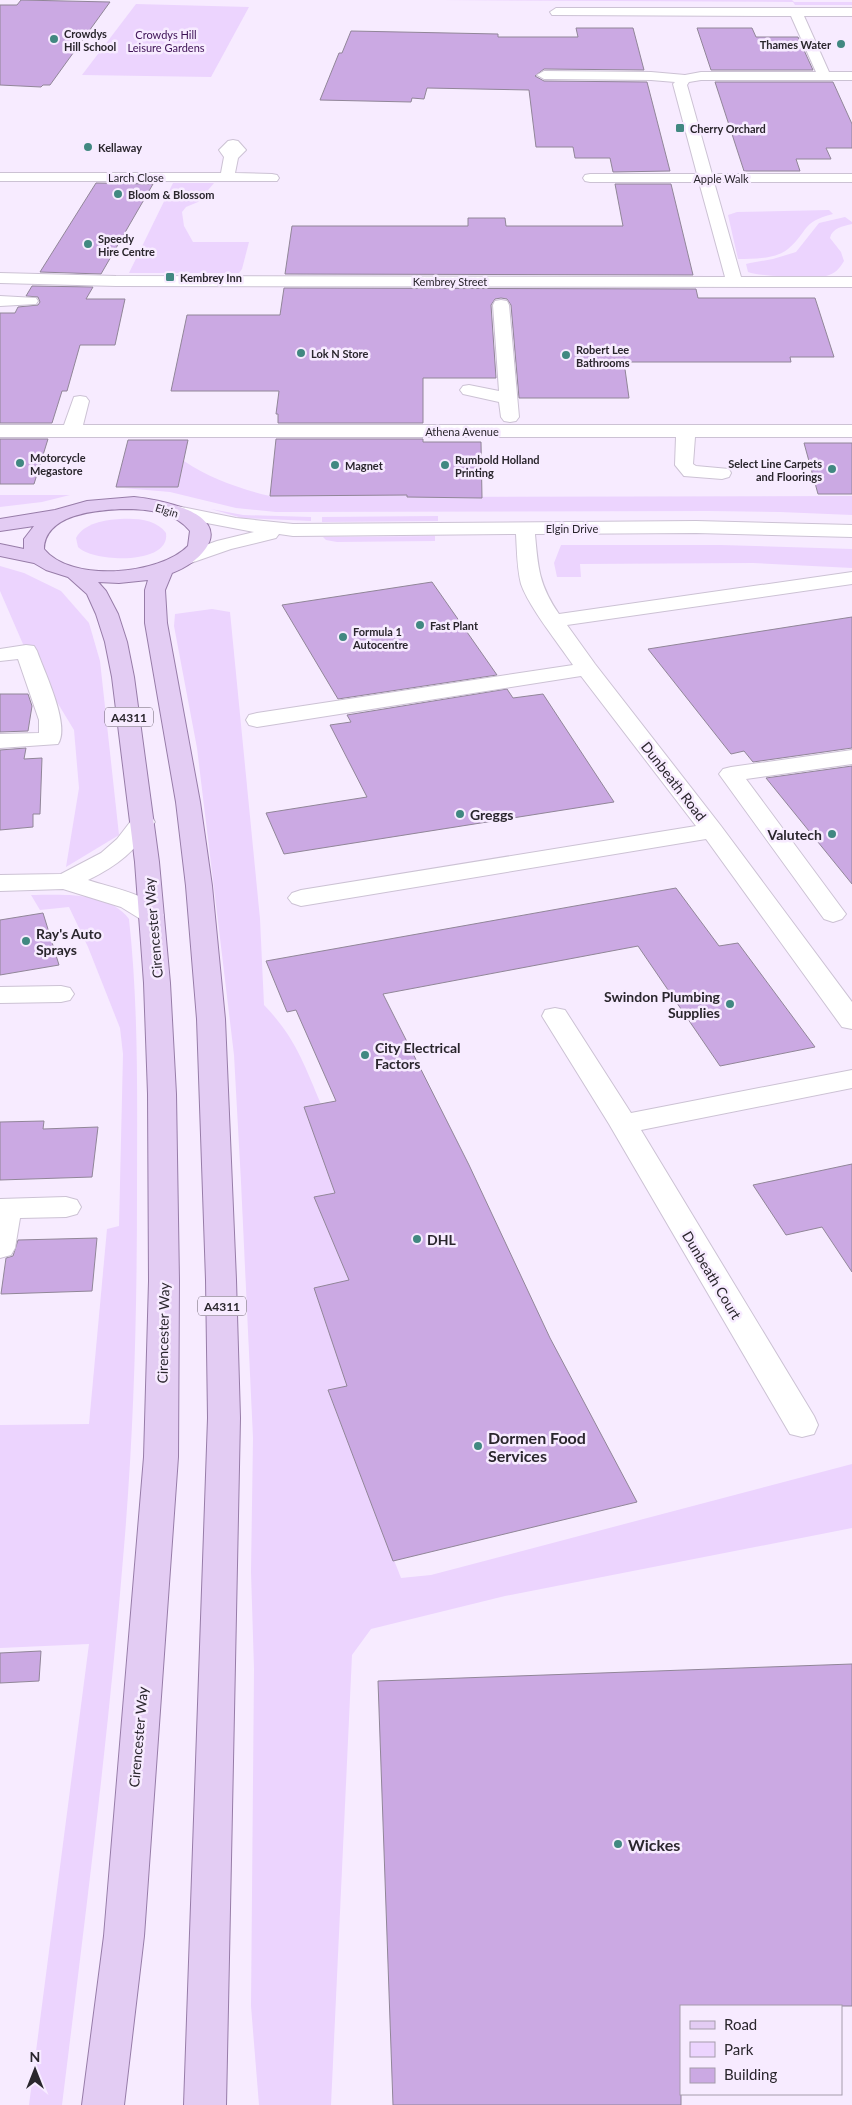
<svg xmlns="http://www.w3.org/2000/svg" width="852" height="2105" viewBox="0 0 852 2105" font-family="Lato,sans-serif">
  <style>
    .green { fill: #ecd4fe }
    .building { fill: #cba9e3; stroke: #918698 }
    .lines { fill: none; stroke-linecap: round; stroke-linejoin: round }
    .minor-casing { stroke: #ccc2d4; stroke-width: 2 }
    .major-casing { stroke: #977ca8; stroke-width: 2 }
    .minor { fill: #fff; fill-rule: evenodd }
    .major { fill: #e3ccf3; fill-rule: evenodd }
    .poi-dot { fill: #418881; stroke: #f7ebff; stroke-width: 2 }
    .labels { text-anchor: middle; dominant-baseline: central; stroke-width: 5; stroke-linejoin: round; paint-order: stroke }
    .far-poi-label { font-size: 11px; font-weight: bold; fill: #2a262d; stroke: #f7ebff; text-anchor: start }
    .far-park-label { font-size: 11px; fill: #3c1054; stroke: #f7ebff }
    .far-street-label { font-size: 11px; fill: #2a262d; stroke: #f7ebff }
    .shield { fill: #f7ebff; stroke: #68616c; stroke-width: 1 }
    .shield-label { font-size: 12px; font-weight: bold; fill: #2a262d }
    .street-label { font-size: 14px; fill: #2a262d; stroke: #f7ebff }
    .poi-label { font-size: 14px; font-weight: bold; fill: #2a262d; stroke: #f7ebff; text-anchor: start }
    .near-poi-label { font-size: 16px; font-weight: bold; fill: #2a262d; stroke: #f7ebff; text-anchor: start }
  </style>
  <rect width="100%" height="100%" fill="#f7ebff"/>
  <g class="green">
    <polygon points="442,0 792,0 794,2 852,2 852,5 795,5 793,2"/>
    <polygon points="136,4 249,7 211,77 82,75"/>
    <polygon points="173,183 214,183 198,202 186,207 182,212 184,226 193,242 249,242 242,269 239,273 129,273"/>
    <path d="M829 210 833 214C801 222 809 231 788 249 776 259 753 259 738 259L728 215 737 212Z"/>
    <path d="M845 217 852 222V224C843 226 832 228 830 238L841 252 844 261C840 268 835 274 826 276 810 278 762 277 748 272L746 264 750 263 773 259 796 252 819 223Z"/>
    <path d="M184 461C209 478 240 489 270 496L396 495 407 489V497L852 496V515L780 512 708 511 276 512 236 508 170 492 123 488 178 487Z"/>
    <polygon points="0,495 70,495 42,502 0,507"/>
    <polygon points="211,509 243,515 311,517 311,521 242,518"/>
    <polygon points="438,516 438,521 322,522 322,517"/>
    <path d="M120 519C136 518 156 519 166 533 171 565 94 563 78 547L76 538C84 523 105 520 120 519Z"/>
    <polygon points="435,536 435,541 337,542 326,540 323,537"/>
    <polygon points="561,545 721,545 852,549 852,568 753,563 580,564 581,577 557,577 554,563"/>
    <polygon points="0,566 24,573 61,591 89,623 100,661 119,835 66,867 79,788 74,730 26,651 0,591"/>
    <path d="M212 609 230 612 260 919 264 1005C295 1037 304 1064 321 1104L305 1107 335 1193 314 1197 349 1280 347 1386 328 1391 401 1578 431 1575 852 1464V1528L505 1596 371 1629 352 1655 331 2105H259L251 2006 254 1669 251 1572 253 1438 241 1182 234 1055 220 938 197 748 174 626 175 614Z"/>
    <path d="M31 895C63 895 108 891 129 919 139 1010 137 1103 137 1194 137 1312 134 1430 124 1547 109 1733 85 1919 62 2105H29L89 1644 0 1648V1425L89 1424 107 1229 119 1226 123 1054 120 1028 88 947 69 907 40 910Z"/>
  </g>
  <g class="building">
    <polygon points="21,0 110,2 50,85 43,85 41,87 0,85 0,5 17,5"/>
    <polygon points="576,28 633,28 644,70 544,69 535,76 544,81 647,82 670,171 613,172 610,158 575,158 573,147 536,147 529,90 427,88 424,99 412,98 411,102 320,100 339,53 342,53 351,31 498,34 498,37 578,37"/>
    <polygon points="697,28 752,28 756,37 798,37 813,70 711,70"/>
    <polygon points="715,82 833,82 852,124 852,148 826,148 831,159 796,159 800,171 744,171"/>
    <polygon points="96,183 153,184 101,274 40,272"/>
    <polygon points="615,184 671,184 693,275 285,274 292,226 468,226 468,218 505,218 506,226 623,226"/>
    <polygon points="32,286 93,287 86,299 125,299 115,345 80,345 67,391 62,391 52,423 0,423 0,313 15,313 18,307 38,305 40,302 38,297 26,296"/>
    <polygon points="284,288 696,289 698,298 815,298 834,357 790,357 791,362 624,362 629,398 519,398 511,305 507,299 501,298 495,299 491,305 496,378 423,378 423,423 278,423 278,414 276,414 279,391 171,391 187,315 280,315"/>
    <polygon points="0,439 48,439 34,484 0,484"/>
    <polygon points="276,439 423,439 423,442 481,442 482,498 407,497 407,495 270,496"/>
    <polygon points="128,440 188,440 178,487 116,487"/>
    <polygon points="804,443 852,443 852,494 818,494"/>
    <polygon points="432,582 497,675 338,699 282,605"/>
    <polygon points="852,617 852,748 753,762 744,751 731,754 648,649"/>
    <polygon points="507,689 513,698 543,694 614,802 284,854 266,813 367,797 330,725 351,722 347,715"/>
    <polygon points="0,694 28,694 32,706 28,731 0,732"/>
    <polygon points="26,748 24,759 42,758 40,814 33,814 33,827 0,830 0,750"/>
    <polygon points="852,766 852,884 766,778"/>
    <polygon points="676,888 719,946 738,943 815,1047 720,1066 638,946 383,994 469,1165 550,1338 637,1502 393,1561 328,1390 347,1386 314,1288 349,1280 314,1197 335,1193 304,1107 336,1101 296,1010 287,1012 266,961"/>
    <polygon points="43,913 59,965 0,975 0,920"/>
    <polygon points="44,1121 43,1129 98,1127 92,1177 0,1180 0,1122"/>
    <polygon points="852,1164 852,1272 822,1227 786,1235 753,1185"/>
    <polygon points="97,1238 92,1291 1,1294 6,1258 13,1256 18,1240"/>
    <polygon points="41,1651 39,1681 0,1683 0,1653"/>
    <polygon points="852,1664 852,2006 681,2006 681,2105 393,2105 378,1681"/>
  </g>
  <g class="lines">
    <defs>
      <g id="minor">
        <polygon points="556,8 852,8 852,16 804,16 829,72 852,72 852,80 701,80 689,82 687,85 712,174 852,174 852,182 714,182 741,277 852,277 852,287 116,286 0,283 0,273 116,276 725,277 699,182 590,182 585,181 583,178 585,175 590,174 697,174 673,84 675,82 651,80 544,79 537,75 544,71 651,72 685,75 701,72 816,72 791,16 552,15 550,12"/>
        <polygon points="233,140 238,141 246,150 238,158 235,173 272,174 277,175 279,178 277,181 0,181 0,173 221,173 224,157 219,150 228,141"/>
        <polygon points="0,296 36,298 38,301 36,304 0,306"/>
        <polygon points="501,300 507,301 509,305 519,417 516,421 510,422 504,421 501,417 499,402 463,394 460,390 463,386 469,385 499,391 493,305 495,301"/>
        <polygon points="80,396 86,397 89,401 83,425 852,425 852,437 695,437 693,464 696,466 729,469 731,473 729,477 722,479 684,476 675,465 676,437 0,437 0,425 64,425 74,397"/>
        <path d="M177 506 236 518 293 524 696 521 852 525V537L696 533 535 534C538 568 539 585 559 614L852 572V584L567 625 595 664 721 826 852 1002V1029L842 1027 706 839 301 906 292 903 288 898 292 893 301 890 696 826 581 676 257 727 249 725 246 720 249 715 257 713 573 665C558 643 529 607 521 584 517 568 517 551 516 534L293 536 279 534 276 538 231 549 185 565 178 563 175 559 178 555 217 541 254 532 170 516 167 512 170 508Z"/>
        <path d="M26 645 34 646 37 651C44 671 71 726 58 744L0 748V734L39 733V720L18 659 0 661V649Z"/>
        <polygon points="852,750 852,764 746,779 846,914 842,919 833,922 824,919 719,774 723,769 731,767"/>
        <path d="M143 815 152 817 155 822C135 851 119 865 88 880 111 888 149 893 164 915L160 920 151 923 142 920 121 907 63 889 0 891V875L61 874 101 853 117 839 134 817Z"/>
        <polygon points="61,986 70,988 74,994 70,1000 61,1002 0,1003 0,987"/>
        <polygon points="555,1008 565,1010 631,1113 852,1070 852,1088 641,1130 814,1416 818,1425 814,1434 802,1437 790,1434 609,1124 542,1016 545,1010"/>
        <polygon points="66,1197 77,1200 81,1207 77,1214 66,1217 20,1218 15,1248 11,1255 0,1258 0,1199"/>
      </g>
      <path id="major" d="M134 497C156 499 230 512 206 548 198 560 185 568 172 573L165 590 167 623 200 802 212 886 225 1019 236 1280 240 1418 226 2105H184L208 1418 206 1280 197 1019 186 886 176 802 145 623V590L148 580 119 583 98 582 106 591 118 614 127 642 134 677 159 862 170 983 176 1094 179 1281 178 1457 144 1936 124 2105H82L104 1936 144 1457 149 1281 148 1094 144 983 135 862 112 677 105 642 96 614 87 594 68 577 46 570 34 563 0 556V544L24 549V539L34 526 0 531V519L55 510 87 501ZM123 509C146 509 174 511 190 531L188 546C160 575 71 583 44 549 45 514 96 510 123 509Z"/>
    </defs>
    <use href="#minor" class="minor-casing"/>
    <use href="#major" class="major-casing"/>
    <use href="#minor" class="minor"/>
    <use href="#major" class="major"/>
  </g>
  <g class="poi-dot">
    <circle cx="54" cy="39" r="5"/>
    <circle cx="841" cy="44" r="5"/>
    <rect x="675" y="123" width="10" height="10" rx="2.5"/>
    <circle cx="88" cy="147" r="5"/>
    <circle cx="118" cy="194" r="5"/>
    <circle cx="88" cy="244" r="5"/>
    <rect x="165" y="272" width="10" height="10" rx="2.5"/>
    <circle cx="301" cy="353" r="5"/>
    <circle cx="566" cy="355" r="5"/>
    <circle cx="20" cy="463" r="5"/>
    <circle cx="335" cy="465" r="5"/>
    <circle cx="445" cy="465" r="5"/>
    <circle cx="832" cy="469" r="5"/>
    <circle cx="420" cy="625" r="5"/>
    <circle cx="343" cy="637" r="5"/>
    <circle cx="460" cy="814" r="5"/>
    <circle cx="832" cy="834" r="5"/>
    <circle cx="26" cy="941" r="5"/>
    <circle cx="730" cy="1004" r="5"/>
    <circle cx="365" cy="1055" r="5"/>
    <circle cx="417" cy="1239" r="5"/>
    <circle cx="478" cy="1446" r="5"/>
    <circle cx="618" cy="1844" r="5"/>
  </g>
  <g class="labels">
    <g class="far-poi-label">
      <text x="64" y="33">Crowdys<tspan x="64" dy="13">Hill School</tspan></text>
      <text x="831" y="44" text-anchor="end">Thames Water</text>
      <text x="690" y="128">Cherry Orchard</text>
      <text x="98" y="147">Kellaway</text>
      <text x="128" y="194">Bloom &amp; Blossom</text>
      <text x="98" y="238">Speedy<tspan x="98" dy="13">Hire Centre</tspan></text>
      <text x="180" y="277">Kembrey Inn</text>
      <text x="576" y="349">Robert Lee<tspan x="576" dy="13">Bathrooms</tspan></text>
      <text x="311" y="353">Lok N Store</text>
      <text x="30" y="457">Motorcycle<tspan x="30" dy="13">Megastore</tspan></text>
      <text x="455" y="459">Rumbold Holland<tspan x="455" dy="13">Printing</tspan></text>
      <text x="822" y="463" text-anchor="end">Select Line Carpets<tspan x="822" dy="13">and Floorings</tspan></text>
      <text x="345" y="465">Magnet</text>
      <text x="430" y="625">Fast Plant</text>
      <text x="353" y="631">Formula 1<tspan x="353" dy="13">Autocentre</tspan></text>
    </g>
    <g class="far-park-label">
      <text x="166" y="34">Crowdys Hill<tspan x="166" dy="13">Leisure Gardens</tspan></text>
    </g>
    <g class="far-street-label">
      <text x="136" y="177">Larch Close</text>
      <text x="721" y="178">Apple Walk</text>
      <text x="450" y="281">Kembrey Street</text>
      <text x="462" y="431">Athena Avenue</text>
      <text transform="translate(167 510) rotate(17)">Elgin</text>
      <text x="572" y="528">Elgin Drive</text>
    </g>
    <g class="shield">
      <rect x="105" y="707.5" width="48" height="19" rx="4"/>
      <rect x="198" y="1296.5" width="48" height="19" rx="4"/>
    </g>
    <g class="shield-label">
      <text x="129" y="717">A4311</text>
      <text x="222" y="1306">A4311</text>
    </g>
    <g class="street-label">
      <text transform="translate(674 781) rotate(52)">Dunbeath Road</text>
      <text transform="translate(153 928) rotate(-95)">Cirencester Way</text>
      <text transform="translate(712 1275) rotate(59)">Dunbeath Court</text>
      <text transform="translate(163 1333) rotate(-89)">Cirencester Way</text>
      <text transform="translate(138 1737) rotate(-85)">Cirencester Way</text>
    </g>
    <g class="poi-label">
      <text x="470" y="814">Greggs</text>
      <text x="822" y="834" text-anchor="end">Valutech</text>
      <text x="36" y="933">Ray's Auto<tspan x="36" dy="16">Sprays</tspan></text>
      <text x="720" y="996" text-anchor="end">Swindon Plumbing<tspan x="720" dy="16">Supplies</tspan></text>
      <text x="375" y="1047">City Electrical<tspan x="375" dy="16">Factors</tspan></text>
      <text x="427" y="1239">DHL</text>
    </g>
    <g class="near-poi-label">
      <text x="488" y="1437">Dormen Food<tspan x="488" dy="18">Services</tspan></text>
      <text x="628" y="1844">Wickes</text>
    </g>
  </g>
  <rect x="680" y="2005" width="162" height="90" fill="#f7ebff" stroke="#a59cab"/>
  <rect x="690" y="2021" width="25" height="8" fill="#e3ccf3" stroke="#a59cab"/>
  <text x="724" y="2030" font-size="15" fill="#2a262d">Road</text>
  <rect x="690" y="2042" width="25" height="15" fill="#ecd4fe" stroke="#a59cab"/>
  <text x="724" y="2055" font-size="15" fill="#2a262d">Park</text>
  <rect x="690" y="2068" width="25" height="15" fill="#cba9e3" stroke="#a59cab"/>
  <text x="724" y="2080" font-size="15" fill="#2a262d">Building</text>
  <g transform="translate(35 2070)" stroke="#f7ebff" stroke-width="4" paint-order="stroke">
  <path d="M0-4L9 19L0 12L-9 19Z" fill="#2a262d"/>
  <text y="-8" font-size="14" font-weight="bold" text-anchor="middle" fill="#2a262d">N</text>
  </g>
</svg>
